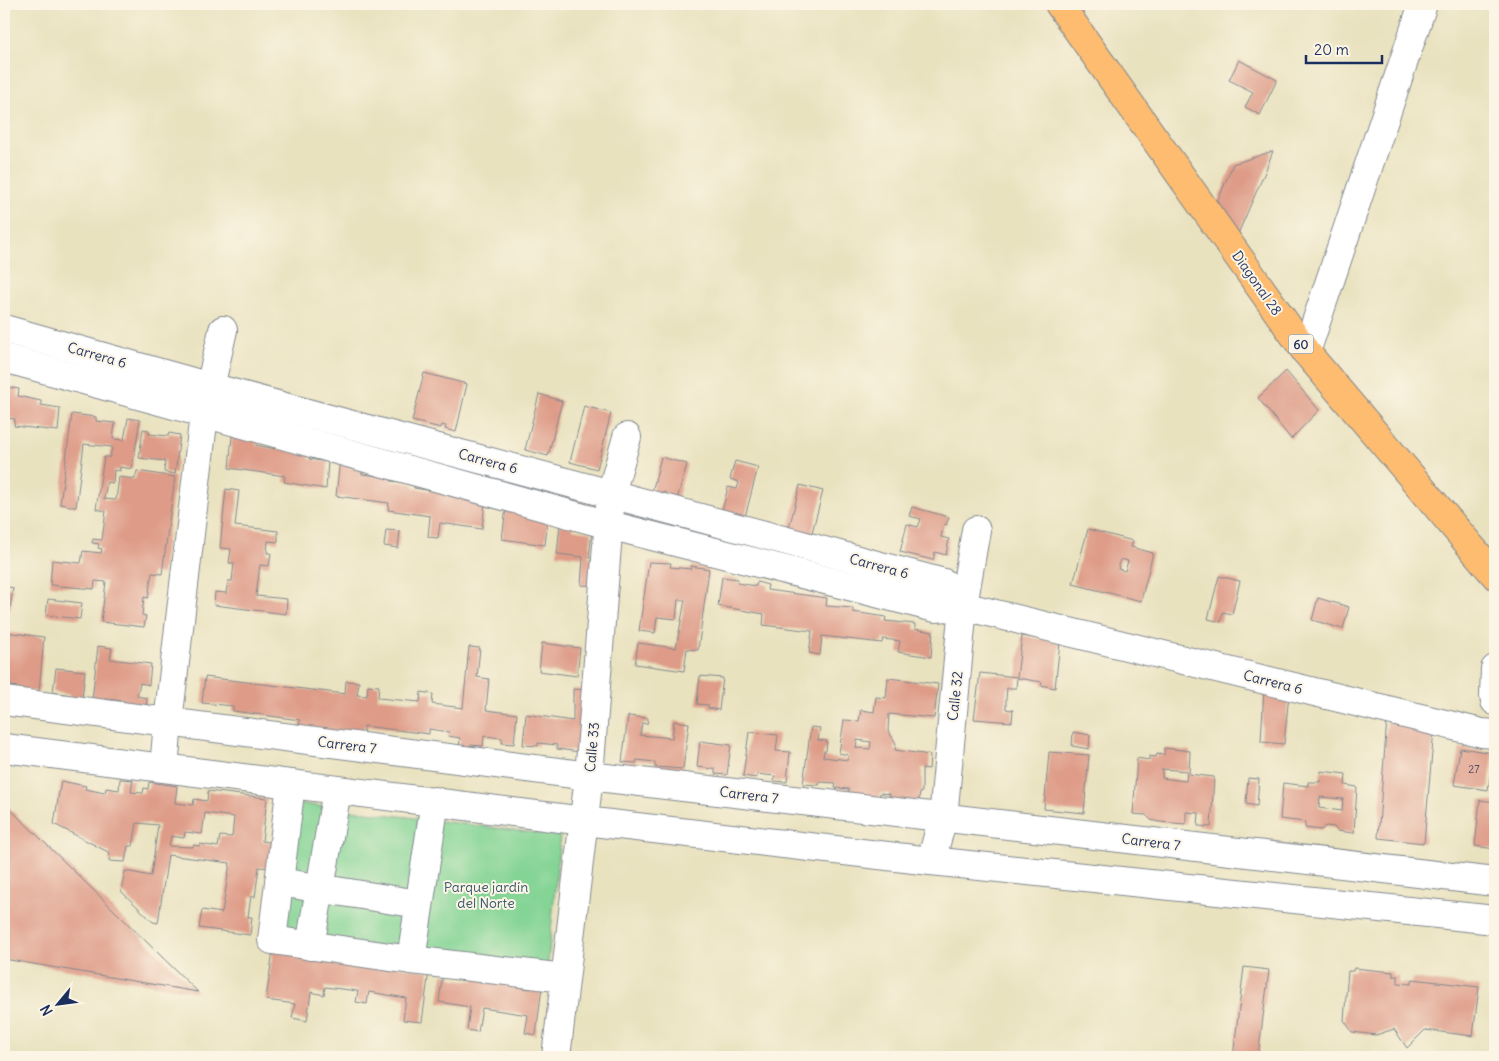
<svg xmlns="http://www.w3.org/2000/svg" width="1499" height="1061" viewBox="0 0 1499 1061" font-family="Delius,sans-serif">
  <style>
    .green { fill: #84d495; stroke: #50827a }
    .building { fill: #de9c88; fill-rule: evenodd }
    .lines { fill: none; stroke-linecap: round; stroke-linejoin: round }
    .minor-casing { stroke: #82888e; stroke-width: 30 }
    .major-casing { stroke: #82888e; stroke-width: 30 }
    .minor { stroke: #fff; stroke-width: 28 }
    .major { stroke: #fdbc6f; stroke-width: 28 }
    .labels { text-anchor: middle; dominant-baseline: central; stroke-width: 4; stroke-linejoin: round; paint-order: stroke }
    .number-label { font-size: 11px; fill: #4c4a68 }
    .shield { fill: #fcf5e5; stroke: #5e6a86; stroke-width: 1 }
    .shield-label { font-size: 12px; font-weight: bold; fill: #1b2f5e }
    .street-label { font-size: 14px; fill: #1b2f5e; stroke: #fcf5e5 }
    .park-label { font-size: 14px; fill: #35586c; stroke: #fcf5e5 }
  </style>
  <rect width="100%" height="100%" fill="#fcf5e5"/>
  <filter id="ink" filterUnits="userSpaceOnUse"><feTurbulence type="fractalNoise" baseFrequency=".02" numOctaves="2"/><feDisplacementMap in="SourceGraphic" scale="10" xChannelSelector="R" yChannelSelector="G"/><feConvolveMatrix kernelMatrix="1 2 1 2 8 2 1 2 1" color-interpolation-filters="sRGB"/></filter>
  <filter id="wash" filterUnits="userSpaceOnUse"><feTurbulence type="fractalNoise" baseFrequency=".0096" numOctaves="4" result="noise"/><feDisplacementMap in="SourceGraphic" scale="20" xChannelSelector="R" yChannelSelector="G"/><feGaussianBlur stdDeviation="1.12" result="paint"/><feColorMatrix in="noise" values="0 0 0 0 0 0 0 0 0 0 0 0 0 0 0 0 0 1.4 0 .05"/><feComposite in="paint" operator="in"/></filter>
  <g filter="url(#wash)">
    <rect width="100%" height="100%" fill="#e9e2bf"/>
    <polygon class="green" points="294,803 560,836 547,972 278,935"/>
    <g id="blocks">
      <g class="building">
        <polygon points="1239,60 1277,80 1260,115 1245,107 1253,92 1229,80"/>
        <polygon points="1273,151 1265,172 1237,236 1216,205 1233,164"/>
        <polygon points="1286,371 1319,410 1291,439 1258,398"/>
        <polygon points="424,373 467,384 456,432 445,429 446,426 442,425 441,428 412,421"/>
        <polygon points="8,387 19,389 18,396 41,401 41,405 60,408 58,431 14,426 15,419 4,418 4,391 7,392"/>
        <polygon points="539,394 562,401 548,456 525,450"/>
        <polygon points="584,406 611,413 597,469 570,462"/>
        <polygon points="72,414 96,417 96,421 115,423 113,439 124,440 128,418 140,420 132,469 120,467 120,471 114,470 113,483 107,482 104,499 116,500 119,477 135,479 137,471 175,477 162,574 152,573 148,598 144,597 142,615 146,616 144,627 101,622 106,582 95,581 94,589 50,585 52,560 81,563 83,551 101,553 102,549 98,548 99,544 92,543 93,539 102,540 106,511 96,509 104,457 110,457 112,447 84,444 76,507 60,504"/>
        <polygon points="143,429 149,430 149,434 168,436 169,433 180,435 175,474 164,472 165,461 139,458"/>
        <polygon points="232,436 256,440 256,445 275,449 276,444 288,446 288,451 310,455 309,459 328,462 326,489 284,482 285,476 229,468"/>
        <polygon points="661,457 687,464 676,503 664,500 666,493 661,492 659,498 651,496"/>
        <polygon points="340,459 350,460 350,468 362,470 362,474 380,476 381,472 392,473 391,481 414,484 414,488 433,491 433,486 466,496 466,501 485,503 482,529 440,523 438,538 428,537 430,516 388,510 389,503 336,496"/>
        <polygon points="735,461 758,467 744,521 721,515 728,487 737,489 739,482 730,479"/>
        <polygon points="800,485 823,491 810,540 788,532"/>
        <polygon points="226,489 239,491 235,526 278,531 278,542 268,541 267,553 271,553 269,566 260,565 256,596 287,599 286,614 214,605 215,592 226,593 228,581 232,581 234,563 229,563 231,549 220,548"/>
        <polygon points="912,507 949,517 946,525 944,524 941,537 949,539 946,555 935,552 933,560 900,552 907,524 918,527 921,519 909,516"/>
        <polygon points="506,508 518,510 517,514 548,519 545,545 502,539"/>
        <polygon points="560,524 573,525 573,529 592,532 589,558 601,559 595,586 581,585 583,557 557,554"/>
        <path d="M1088 529 1133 541 1131 547 1153 553 1141 601 1073 584ZM1121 559 1128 561 1125 571 1118 569Z"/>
        <polygon points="386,530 400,531 398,548 384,546"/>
        <polygon points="649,562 671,563 670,567 691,569 691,566 709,569 698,650 687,649 684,671 635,664 638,643 676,648 685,600 678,600 676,619 657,617 655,633 639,631"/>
        <polygon points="1219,576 1240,581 1232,614 1223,612 1221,622 1208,619"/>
        <polygon points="722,577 738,579 737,583 756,586 757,582 768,585 767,590 827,598 826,606 853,608 853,612 886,617 885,621 915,624 915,629 933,632 931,657 898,652 900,641 883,639 882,643 822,636 820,655 809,653 812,631 763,625 764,614 718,606"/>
        <polygon points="4,586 13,588 10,610 4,610"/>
        <polygon points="1318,598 1349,607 1343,629 1312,620"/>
        <polygon points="48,599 82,603 80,619 46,615"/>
        <polygon points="5,632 44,637 39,692 16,690 17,687 4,685"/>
        <polygon points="1022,636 1060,642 1055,688 1041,685 1042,682 1017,678 1016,688 1007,688 1006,699 1006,709 1013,710 1012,722 974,719 980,673 1017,677"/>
        <polygon points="542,643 580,648 577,676 539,671"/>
        <polygon points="98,646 112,648 110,659 151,664 149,685 140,683 137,696 147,698 146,707 123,704 124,701 105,699 105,702 92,700"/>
        <polygon points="469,647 480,648 477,677 489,679 486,710 517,714 514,744 502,743 502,738 484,736 483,746 470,745 469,751 459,749 460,738 448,736 449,732 429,729 429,734 364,726 363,738 299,731 300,720 233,711 233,706 202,703 205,677 345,694 346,681 359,682 357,695 367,696 368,685 379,686 378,698 420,702 421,692 433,694 432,704 463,708"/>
        <polygon points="56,668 85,671 82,700 70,698 71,695 53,692"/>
        <polygon points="700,676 723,678 719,710 708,708 708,705 697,704"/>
        <path d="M888 678 938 684 934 718 889 714 888 731 896 743 895 750 930 755 929 769 922 768V792H920L918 806 888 803 890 794 880 793 879 797 847 804 849 789 835 788 836 783 820 782 819 785 803 784 811 727 820 728 818 740 827 741 826 751H824L823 757 848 760V755L839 753 844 720 859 721 861 710 874 712 876 697 886 698ZM857 740 871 742 870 749 856 748Z"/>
        <polygon points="573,689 587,690 580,752 557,749 557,745 538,743 538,746 523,745 526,714 573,721"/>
        <polygon points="1264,689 1289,695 1284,744 1261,742"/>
        <polygon points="628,716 648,718 647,724 642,723 640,735 672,738 674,721 689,723 683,769 655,767 655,762 637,760 636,763 622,762"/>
        <polygon points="1387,719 1434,730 1424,843 1378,838"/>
        <polygon points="749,732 778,735 776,751 790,752 787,782 774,781 775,776 757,774 756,778 743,776"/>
        <polygon points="1073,732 1090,735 1089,749 1072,746"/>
        <polygon points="700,741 731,745 727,775 715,774 715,769 697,767"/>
        <path d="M1164 748 1190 751 1189 774 1214 777 1211 827 1198 826 1199 813 1186 812V824L1159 822 1151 820 1146 815 1133 814 1137 758 1149 760V756L1156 757 1157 754 1164 755ZM1162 769 1187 771 1186 781 1162 778Z"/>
        <polygon points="1460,748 1494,753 1488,790 1454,785"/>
        <polygon points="1049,752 1089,755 1084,813 1044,809"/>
        <path d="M1321 771 1346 774 1345 785 1357 787 1354 833 1337 831 1334 827 1326 826 1321 830 1305 828V822L1280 819 1283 783 1308 786V782H1320ZM1320 797 1343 799 1342 811 1319 808Z"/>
        <polygon points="1248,778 1259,779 1257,806 1246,804"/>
        <path d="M120 779 133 780 131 792 143 793 144 788 148 789 149 782 177 786 175 803 193 805 194 799 207 801 208 791 267 798 262 841 274 843 271 868 259 867 255 897 251 896 248 917H252L250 935 199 928 202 910 222 913 230 863 168 855 158 923 153 922 121 891 125 871 151 876 158 825 137 823 133 846H128L125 862 109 861 110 853 54 824 61 781 86 786 85 789 105 793 106 788 119 790ZM205 813 234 817 232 837 220 836 218 847 200 844V846L193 845V847L169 846 171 836 184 838 185 832 202 834Z"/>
        <polygon points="1480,800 1495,802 1495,849 1475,846"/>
        <polygon points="4,803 198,992 4,959"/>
        <polygon points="273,950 429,971 422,1022 403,1020 406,998 369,992 367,1004 356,1002 358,991 325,987 324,995 311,992 307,1021 292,1018 295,1004 266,1000"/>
        <polygon points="1244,967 1269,970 1258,1057 1233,1057"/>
        <polygon points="1354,968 1393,972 1393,976 1398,976 1398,983 1411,984 1413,979 1479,987 1473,1036 1425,1030 1407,1048 1394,1029 1376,1035 1352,1032 1344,1020 1348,971 1353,971"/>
        <polygon points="443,973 455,979 474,981 475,977 512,982 511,986 531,989 532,985 542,987 536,1035 525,1033 528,1015 482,1008 478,1032 467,1030 470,1007 439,1002"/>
      </g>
    </g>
  </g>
  <g filter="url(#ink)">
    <use href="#blocks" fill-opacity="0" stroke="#82888e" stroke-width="1"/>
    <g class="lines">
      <defs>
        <g id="minor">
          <polyline points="4,329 210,387 944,583 963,606"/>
          <polyline points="1306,352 1423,4"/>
          <polyline points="4,358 609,525 935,608 963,606 1482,733 1495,734"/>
          <polyline points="1495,669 1494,695 1495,701"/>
          <polyline points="4,701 589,776 1495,882"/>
          <polyline points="4,748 584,821 931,861 1495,920"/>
          <polyline points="164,768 168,722 204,414 223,330"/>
          <polyline points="291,784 272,940 411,960 565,978"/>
          <polyline points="931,861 943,818 963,606 976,530"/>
          <polyline points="279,882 419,904"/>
          <polyline points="310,946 337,790"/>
          <polyline points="411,960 435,801"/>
          <polyline points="556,1057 589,776 611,494 627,437"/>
        </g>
        <polyline id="major" points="1059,4 1306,352 1495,575"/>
      </defs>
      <use href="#minor" class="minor-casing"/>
      <use href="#major" class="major-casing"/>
      <use href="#minor" class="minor"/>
      <use href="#major" class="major"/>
    </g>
  </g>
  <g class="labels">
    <g class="number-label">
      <text x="1474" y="769">27</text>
    </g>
    <rect class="shield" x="1288.5" y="334.5" width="25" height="19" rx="4"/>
    <g class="shield-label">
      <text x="1301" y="344">60</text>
    </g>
    <g class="street-label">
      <text transform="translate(1257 283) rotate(55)">Diagonal 28</text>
      <text transform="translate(97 355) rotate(16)">Carrera 6</text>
      <text transform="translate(488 461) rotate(15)">Carrera 6</text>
      <text transform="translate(879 566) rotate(15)">Carrera 6</text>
      <text transform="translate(1273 682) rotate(14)">Carrera 6</text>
      <text transform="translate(955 696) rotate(-84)">Calle 32</text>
      <text transform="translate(347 745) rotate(7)">Carrera 7</text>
      <text transform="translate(592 747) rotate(-85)">Calle 33</text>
      <text transform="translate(749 795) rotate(7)">Carrera 7</text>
      <text transform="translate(1151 842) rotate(7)">Carrera 7</text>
    </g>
    <g class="park-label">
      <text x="486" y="887">Parque jardín<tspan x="486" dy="16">del Norte</tspan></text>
    </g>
  </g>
  <rect width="1499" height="1061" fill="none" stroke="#fcf5e5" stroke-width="20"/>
  <g transform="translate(58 1004) rotate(241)" stroke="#fcf5e5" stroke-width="4" paint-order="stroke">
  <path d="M0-4L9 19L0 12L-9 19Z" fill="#1b2f5e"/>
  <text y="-8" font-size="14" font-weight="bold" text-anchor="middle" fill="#1b2f5e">N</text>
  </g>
  <path d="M1306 55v8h76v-8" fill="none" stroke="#1b2f5e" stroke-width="2.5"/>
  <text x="1314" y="55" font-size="15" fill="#1b2f5e" stroke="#fcf5e5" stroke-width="4" paint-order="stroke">20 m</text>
</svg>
